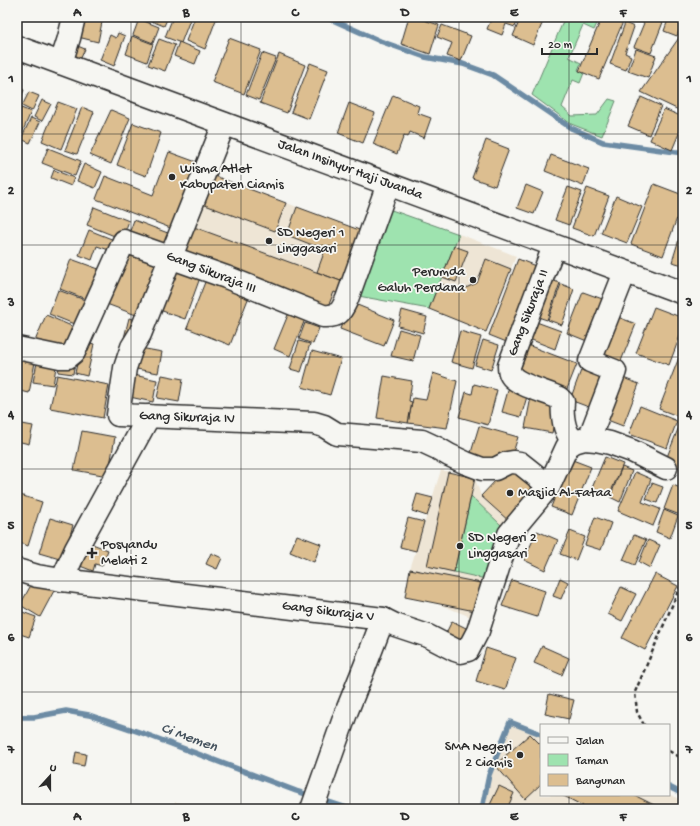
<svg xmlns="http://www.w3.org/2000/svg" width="700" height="826" viewBox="0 0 700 826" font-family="'Gochi Hand',sans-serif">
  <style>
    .built { fill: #eee5d5 }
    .green { fill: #9ee3af; stroke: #64876d }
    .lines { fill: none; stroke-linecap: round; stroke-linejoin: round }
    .stream { stroke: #6c8ba4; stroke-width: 5.5 }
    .building { fill: #dcbe90; stroke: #2b2b2b }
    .minor-casing { stroke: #2b2b2b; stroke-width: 25 }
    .highway-casing { stroke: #2b2b2b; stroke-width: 25 }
    .path { stroke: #2b2b2b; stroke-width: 2.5; stroke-dasharray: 4 3; stroke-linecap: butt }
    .minor { stroke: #f6f6f2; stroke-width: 22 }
    .highway { stroke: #f6f6f2; stroke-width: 22 }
    .grid { fill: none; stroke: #2b2b2b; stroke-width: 1; stroke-opacity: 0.55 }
    .poi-dot { fill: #2b2b2b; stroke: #f6f6f2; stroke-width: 1.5 }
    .labels { text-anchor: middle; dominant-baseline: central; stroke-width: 3.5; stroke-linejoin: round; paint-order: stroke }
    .poi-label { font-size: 14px; fill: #2b2b2b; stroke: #f6f6f2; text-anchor: start }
    .street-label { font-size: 14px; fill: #2b2b2b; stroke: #f6f6f2 }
    .water-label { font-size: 15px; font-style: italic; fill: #46535e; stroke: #f6f6f2 }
    .neatline { fill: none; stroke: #2b2b2b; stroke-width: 1.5 }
    .grid-label { font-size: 13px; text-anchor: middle; font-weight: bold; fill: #2b2b2b }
  </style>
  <rect width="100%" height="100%" fill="#f6f6f2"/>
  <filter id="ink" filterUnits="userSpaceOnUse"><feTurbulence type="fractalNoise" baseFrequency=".025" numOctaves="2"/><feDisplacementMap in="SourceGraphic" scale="8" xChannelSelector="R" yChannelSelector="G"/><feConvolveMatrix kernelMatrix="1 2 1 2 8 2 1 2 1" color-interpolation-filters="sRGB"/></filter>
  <g filter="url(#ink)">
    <g class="built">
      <polygon points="206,173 362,231 343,296 327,309 175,252"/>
      <polygon points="459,234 516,256 486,332 429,309"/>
      <polygon points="441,470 475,478 481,496 510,522 476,619 436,603 405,597 410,569"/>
      <polygon points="511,724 541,736 541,795 669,795 669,794 683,801 683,809 484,809 491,774"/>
      <polygon points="175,802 219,809 174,809"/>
    </g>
    <g class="green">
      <polygon points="565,17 600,17 594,30 583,25 569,57 581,63 578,70 584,73 580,83 573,80 562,107 572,116 597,115 609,99 616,101 602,136 571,124 532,95"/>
      <polygon points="383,207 459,234 429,309 353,295"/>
      <polygon points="471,496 501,525 486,579 454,572"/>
    </g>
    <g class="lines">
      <g class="stream">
        <polyline points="326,17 380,41 425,57 463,64 493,75 571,128 603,142 683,153"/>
        <polyline points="17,717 34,717 66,711 89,715 145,734 296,791 312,796"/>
        <polyline points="669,787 683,794"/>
        <polyline points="320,799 350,809"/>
        <polyline points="482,809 489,775 510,722 541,734"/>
      </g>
    </g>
    <g class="building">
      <polygon points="79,17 103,17 98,42 74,36"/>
      <polygon points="141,17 168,17 164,26"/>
      <polygon points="173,17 191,17 181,43 165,37"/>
      <polygon points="195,17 217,17 205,49 186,41"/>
      <polygon points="409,17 415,17 439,25 430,54 401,44"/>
      <polygon points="492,17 519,17 515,27 506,24 502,35 487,29"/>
      <polygon points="521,17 545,17 533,45 513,36"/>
      <polygon points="602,17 625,17 599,79 579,71"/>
      <polygon points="637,17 665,17 651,53 634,47 644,23 636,19"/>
      <polygon points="669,17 683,17 683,20 677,36 664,31"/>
      <polygon points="139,19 159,27 153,43 133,35"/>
      <polygon points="625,23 634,27 625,53 631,56 626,70 610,64"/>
      <polygon points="442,25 471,36 461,61 447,56 452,43 437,37"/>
      <polygon points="683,32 683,112 641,92"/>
      <polygon points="118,33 125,36 114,66 100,60 110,35 116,38"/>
      <polygon points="132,36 153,44 147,62 126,54"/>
      <polygon points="229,38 261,50 244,94 212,82"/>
      <polygon points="159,39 175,45 165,71 148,65"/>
      <polygon points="179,42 200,51 195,64 174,56"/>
      <polygon points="75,45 85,49 80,60 70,56"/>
      <polygon points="636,49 656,56 648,78 628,71"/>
      <polygon points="262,53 276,58 259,100 246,95"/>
      <polygon points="279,54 305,65 287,113 260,103"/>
      <polygon points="310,63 328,70 309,119 291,112"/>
      <polygon points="17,87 24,90 18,105 17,105"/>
      <polygon points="29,92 39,96 32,111 22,106"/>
      <polygon points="393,95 419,106 417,113 431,118 424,138 410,132 408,137 404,135 397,154 373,144"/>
      <polygon points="641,97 661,106 649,135 628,126"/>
      <polygon points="42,100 51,104 42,121 34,117"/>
      <polygon points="58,102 77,109 61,149 42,141"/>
      <polygon points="349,103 375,113 363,143 338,133"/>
      <polygon points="82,107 94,112 77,154 65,150"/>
      <polygon points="21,108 31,112 21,135 17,134 17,118"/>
      <polygon points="664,109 683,117 683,124 672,150 650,140"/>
      <polygon points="111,110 130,118 111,164 90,155"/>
      <polygon points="31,118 40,122 30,143 21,139"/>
      <polygon points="133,123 161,133 146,176 117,165"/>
      <polygon points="486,140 509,149 495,186 472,178"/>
      <polygon points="48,148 81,161 75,176 42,163"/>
      <polygon points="169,152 199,163 173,229 96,199 105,176 153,195"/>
      <polygon points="551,155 589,169 583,186 545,171"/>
      <polygon points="84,164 102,172 95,188 77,181"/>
      <polygon points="54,170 74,178 71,186 51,178"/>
      <polygon points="207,173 286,203 275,231 197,202"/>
      <polygon points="654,184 683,195 683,202 663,256 631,244"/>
      <polygon points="526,185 543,192 534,214 517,208"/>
      <polygon points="568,187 582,192 569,225 555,220"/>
      <polygon points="587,188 609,196 594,236 572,228"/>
      <polygon points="616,196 642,207 627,243 601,233"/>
      <polygon points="94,207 129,221 122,239 87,225"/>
      <polygon points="297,207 362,231 343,282 317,272 325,250 287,235"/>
      <polygon points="134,220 173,235 166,253 127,239"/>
      <polygon points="683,226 683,265 672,262"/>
      <polygon points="194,227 346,283 341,295 334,292 327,309 183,255"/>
      <polygon points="89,230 119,242 115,252 97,246 92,260 79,255"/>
      <polygon points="454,246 468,251 456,282 442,277"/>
      <polygon points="123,251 163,266 144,318 104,303"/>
      <polygon points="71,259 107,272 96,303 60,289"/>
      <polygon points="486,259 511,269 486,332 429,309 439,283 459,291 477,283"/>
      <polygon points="518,259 543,269 514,345 489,335"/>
      <polygon points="170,264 201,275 185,319 154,308"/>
      <polygon points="207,277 250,294 230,345 187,328"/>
      <polygon points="545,278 560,283 547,320 532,315"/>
      <polygon points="561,284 574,289 562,325 548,320"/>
      <polygon points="58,290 93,303 84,328 49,314"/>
      <polygon points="583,292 608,301 592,343 567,333"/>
      <polygon points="350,302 394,320 384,346 340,329"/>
      <polygon points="654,307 683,318 683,328 669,365 636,353"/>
      <polygon points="290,310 306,317 290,356 274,349"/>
      <polygon points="402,310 427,317 423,333 398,326"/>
      <polygon points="610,314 636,324 619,366 594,356"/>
      <polygon points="46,315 76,328 66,353 35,341"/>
      <polygon points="129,318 142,321 136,341 124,338"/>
      <polygon points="531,320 561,331 555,349 524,337"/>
      <polygon points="305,323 319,328 313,344 299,339"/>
      <polygon points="399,329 420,335 413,361 391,356"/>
      <polygon points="460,331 481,337 472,368 451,362"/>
      <polygon points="483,340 499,345 491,370 475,365"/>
      <polygon points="82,341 94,344 87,376 75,373"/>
      <polygon points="299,341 310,344 301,372 290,369"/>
      <polygon points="525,344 577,364 565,394 514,374"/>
      <polygon points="135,347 162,352 158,373 131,368"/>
      <polygon points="683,347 683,418 659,409"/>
      <polygon points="17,348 37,352 29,393 17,390"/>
      <polygon points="312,351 341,359 330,395 302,387"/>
      <polygon points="38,358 57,361 53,385 33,382"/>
      <polygon points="61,359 75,361 73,374 58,372"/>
      <polygon points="583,365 607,374 594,409 570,400"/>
      <polygon points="433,373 457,381 447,428 408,423 413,398 426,400"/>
      <polygon points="129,374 157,380 153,402 125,396"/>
      <polygon points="57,375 109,385 103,418 50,408"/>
      <polygon points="162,375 183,379 179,402 157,398"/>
      <polygon points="384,376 412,381 409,401 412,402 408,423 377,418"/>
      <polygon points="618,376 639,384 623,426 602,418"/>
      <polygon points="474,384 497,390 488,425 459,417 466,392 472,394"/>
      <polygon points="509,387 528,393 521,417 502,412"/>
      <polygon points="531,397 558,402 552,433 525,428"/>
      <polygon points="640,406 677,421 667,448 629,434"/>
      <polygon points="17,423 33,426 29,444 17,441"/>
      <polygon points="680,424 683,425 683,469 665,462"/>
      <polygon points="479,426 518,437 511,459 497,464 470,456"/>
      <polygon points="82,431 115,437 108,476 74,470"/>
      <polygon points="605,457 623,464 609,496 592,488"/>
      <polygon points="570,459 591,467 572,515 551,507"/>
      <polygon points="511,464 540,490 510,522 481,496"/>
      <polygon points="622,467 632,471 620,502 610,497"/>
      <polygon points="448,472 475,478 454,572 427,566"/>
      <polygon points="635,472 651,479 642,502 660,509 653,526 618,511"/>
      <polygon points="652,483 663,487 657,503 646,499"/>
      <polygon points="673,485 683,489 683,508 680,515 664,509"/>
      <polygon points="17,494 42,502 28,546 17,542"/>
      <polygon points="417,494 433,498 427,516 412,511"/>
      <polygon points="664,510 678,516 670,538 656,532"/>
      <polygon points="595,517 611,523 601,550 585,545"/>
      <polygon points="50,518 73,525 63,560 39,553"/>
      <polygon points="408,518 424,522 416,551 400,547"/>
      <polygon points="537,531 558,540 545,570 524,560"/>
      <polygon points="570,531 585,537 576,560 560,554"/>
      <polygon points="297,535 321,544 314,562 290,552"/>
      <polygon points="634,535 646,540 635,565 623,560"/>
      <polygon points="82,540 108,550 102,566 95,564 93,571 80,566"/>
      <polygon points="648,540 660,545 650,568 639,562"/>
      <polygon points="211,553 222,558 217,569 206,564"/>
      <polygon points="410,569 481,583 475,611 405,597"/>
      <polygon points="655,574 678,586 645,650 622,638"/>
      <polygon points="36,576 56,587 40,617 20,605"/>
      <polygon points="560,578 568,582 561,599 553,596"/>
      <polygon points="512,580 545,591 537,617 502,606"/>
      <polygon points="621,587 636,594 622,621 608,614"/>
      <polygon points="17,610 36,617 29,637 17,633"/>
      <polygon points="452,621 472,631 462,651 442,641"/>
      <polygon points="542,646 569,658 562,675 534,663"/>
      <polygon points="486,648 516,658 505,690 476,681"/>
      <polygon points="549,694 574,700 569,719 545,714"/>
      <polygon points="530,734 541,745 541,784 525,799 495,765"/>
      <polygon points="76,752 86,754 84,766 74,764"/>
      <polygon points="499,786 514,793 507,809 488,809"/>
      <polygon points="562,795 634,795 662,809 589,809"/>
    </g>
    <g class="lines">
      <defs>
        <g id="minor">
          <polyline points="61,63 69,38 74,17"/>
          <polyline points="224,124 140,334 132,347 125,368 118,415 314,423 324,426 337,434 422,441 437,448 449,455 466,463 482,469 495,469 507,463 513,462 520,463 549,486"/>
          <path d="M554 246 509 366C509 369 509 372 511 375 517 385 547 392 559 398L563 402C562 411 563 425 568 434 570 436 572 439 574 442"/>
          <path d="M17 348 60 357H68L74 352 124 241 226 277 323 316C339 317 341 312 347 299L388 184"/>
          <polyline points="589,439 615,371 590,361 625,272"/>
          <polyline points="17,570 37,576 62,580 383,619 395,625 428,636 455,650 461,652 468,650 478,631 509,534 549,486 567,447 574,442 585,439 596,440 610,443 632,451 666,468"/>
          <polyline points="62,580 76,549 149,416"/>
          <polyline points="312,809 346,713 365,666 383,619"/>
        </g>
        <polyline id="highway" points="17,47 683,293"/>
      </defs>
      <use href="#minor" class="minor-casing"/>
      <use href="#highway" class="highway-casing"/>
      <g class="path">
        <polyline points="644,725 637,712 635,692 683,580"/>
        <polyline points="669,751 683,759"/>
      </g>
      <use href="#minor" class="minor"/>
      <use href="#highway" class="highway"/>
    </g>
  </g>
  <path class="grid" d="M131 17V809M241 17V809M350 17V809M459 17V809M569 17V725M17 134H683M17 245H683M17 357H683M17 469H683M17 581H683M17 692H683M569 795V809"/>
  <g class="poi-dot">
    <circle cx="172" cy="177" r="4"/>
    <circle cx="269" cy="241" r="4"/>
    <circle cx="473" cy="280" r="4"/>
    <circle cx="510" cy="493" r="4"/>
    <circle cx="460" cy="546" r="4"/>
    <path d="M90 547h4v4h4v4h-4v4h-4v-4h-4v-4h4z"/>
    <circle cx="520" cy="755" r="4"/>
  </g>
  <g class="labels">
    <g class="poi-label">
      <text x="180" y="169">Wisma Atlet<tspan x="180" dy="16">Kabupaten Ciamis</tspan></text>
      <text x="277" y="233">SD Negeri 1<tspan x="277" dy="16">Linggasari</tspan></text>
      <text x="465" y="272" text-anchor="end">Perumda<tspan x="465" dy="16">Galuh Perdana</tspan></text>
      <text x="518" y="493">Masjid Al-Fataa</text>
      <text x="468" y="538">SD Negeri 2<tspan x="468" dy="16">Linggasari</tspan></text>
      <text x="101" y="545">Posyandu<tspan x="101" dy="16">Melati 2</tspan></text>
      <text x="512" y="747" text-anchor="end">SMA Negeri<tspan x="512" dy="16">2 Ciamis</tspan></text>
    </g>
    <g class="street-label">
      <text transform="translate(350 170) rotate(20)">Jalan Insinyur Haji Juanda</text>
      <text transform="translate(211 273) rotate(21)">Gang Sikuraja III</text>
      <text transform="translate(529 313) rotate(-69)">Gang Sikuraja II</text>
      <text transform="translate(187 418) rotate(2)">Gang Sikuraja IV</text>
      <text transform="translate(328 612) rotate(7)">Gang Sikuraja V</text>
    </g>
    <g class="water-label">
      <text transform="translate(189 738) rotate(20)">Ci Memen</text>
    </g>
  </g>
  <rect width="700" height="826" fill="none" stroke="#f6f6f2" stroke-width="44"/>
  <rect x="540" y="724" width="130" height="72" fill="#f6f6f2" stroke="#a5a5a2"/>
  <rect x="548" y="737" width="20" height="6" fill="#f6f6f2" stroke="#a5a5a2"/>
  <text x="576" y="744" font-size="12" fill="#2b2b2b">Jalan</text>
  <rect x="548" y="754" width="20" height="12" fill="#9ee3af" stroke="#a5a5a2"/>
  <text x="576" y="764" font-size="12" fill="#2b2b2b">Taman</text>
  <rect x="548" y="774" width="20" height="12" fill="#dcbe90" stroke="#a5a5a2"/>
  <text x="576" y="784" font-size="12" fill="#2b2b2b">Bangunan</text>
  <g transform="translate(50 776) rotate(21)" stroke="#f6f6f2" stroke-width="3" paint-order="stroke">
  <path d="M0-3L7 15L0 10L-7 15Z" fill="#2b2b2b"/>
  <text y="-6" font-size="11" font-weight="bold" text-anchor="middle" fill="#2b2b2b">U</text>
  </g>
  <path d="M542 48v6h55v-6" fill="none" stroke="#2b2b2b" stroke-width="2"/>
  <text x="548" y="48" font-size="12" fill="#2b2b2b" stroke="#f6f6f2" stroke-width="3" paint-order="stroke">20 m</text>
  <rect x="22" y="22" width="656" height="782" class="neatline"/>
  <g class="grid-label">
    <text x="77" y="16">A</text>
    <text x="186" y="16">B</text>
    <text x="295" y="16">C</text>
    <text x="405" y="16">D</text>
    <text x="514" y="16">E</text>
    <text x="623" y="16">F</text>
    <text x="11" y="82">1</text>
    <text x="689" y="82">1</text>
    <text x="11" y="194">2</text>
    <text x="689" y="194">2</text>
    <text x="11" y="306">3</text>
    <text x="689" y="306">3</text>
    <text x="11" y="418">4</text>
    <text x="689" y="418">4</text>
    <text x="11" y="529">5</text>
    <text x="689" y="529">5</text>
    <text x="11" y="641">6</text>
    <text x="689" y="641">6</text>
    <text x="11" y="753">7</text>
    <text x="689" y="753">7</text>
    <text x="77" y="820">A</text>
    <text x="186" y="820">B</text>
    <text x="295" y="820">C</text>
    <text x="405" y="820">D</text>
    <text x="514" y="820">E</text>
    <text x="623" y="820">F</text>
  </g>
</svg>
